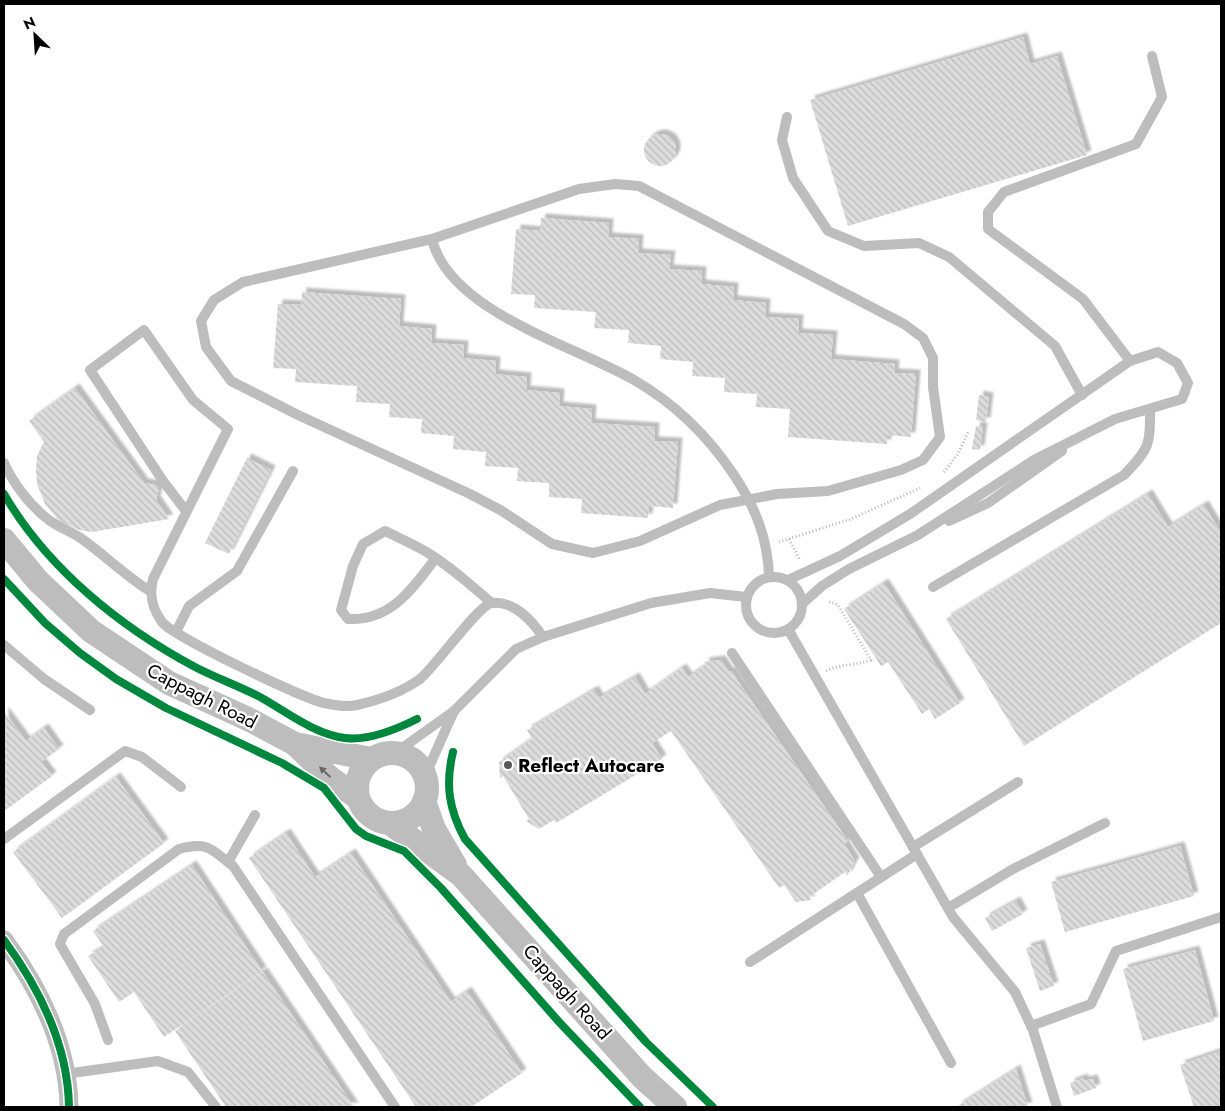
<svg xmlns="http://www.w3.org/2000/svg" width="1225" height="1111" viewBox="0 0 1225 1111" font-family="Jost,sans-serif">
  <style>
    .building { fill: url(#building-back-hatch); filter: url(#shadow) }
    .lines { fill: none; stroke-linecap: round; stroke-linejoin: round }
    .path { stroke: #b8b8b8; stroke-width: 3; stroke-dasharray: 1 2.5; stroke-linecap: butt }
    .service { stroke: #bdbdbd; stroke-width: 10 }
    .minor { stroke: #bdbdbd; stroke-width: 19 }
    .tertiary { stroke: #bdbdbd; stroke-width: 24 }
    .cycleway-casing { stroke: #fff; stroke-width: 11 }
    .cycleway { stroke: #00873e; stroke-width: 8 }
    .oneway { fill: #686868 }
    .poi-dot { fill: #595959; stroke: #fff; stroke-width: 2 }
    .labels { text-anchor: middle; dominant-baseline: central; stroke-width: 4.5; stroke-linejoin: round; paint-order: stroke }
    .street-label { font-size: 19px; fill: #000; stroke: #fff }
    .poi-label { font-size: 19px; font-weight: bold; fill: #000; stroke: #fff; text-anchor: start }
  </style>
  <defs>
    <pattern id="building-back-hatch" width="6" height="6" patternUnits="userSpaceOnUse" patternTransform="scale(1.25)"><rect width="6" height="6" fill="#dcdcdc"/><path d="M-1 5l2 2M0 0l6 6M5-1l2 2" fill="none" stroke="#bbb"/></pattern>
    <filter id="shadow"><feDropShadow dx="4.5" dy="-4.5" stdDeviation="1" flood-color="#0004"/></filter>
  </defs>
  <rect width="100%" height="100%" fill="#fff"/>
  <g class="building">
    <polygon points="1023,37 1030,64 1057,56 1087,155 848,226 810,100"/>
    <circle cx="660" cy="150" r="16"/>
    <polygon points="541,218 609,223 608,237 639,239 638,253 671,255 669,269 702,271 701,284 734,287 733,300 766,303 765,317 799,319 798,333 833,335 831,359 895,364 894,373 916,374 911,437 887,435 887,444 788,437 790,409 756,407 757,394 724,392 725,378 692,376 693,362 660,359 661,346 628,343 629,330 594,328 596,312 534,308 535,295 511,294 516,229 540,231"/>
    <polygon points="302,292 401,299 399,326 432,329 431,343 464,345 463,358 496,361 495,374 527,377 526,390 560,393 559,406 592,409 591,423 655,427 654,441 678,442 673,508 649,506 648,518 581,513 582,499 549,497 549,483 517,481 518,468 485,466 486,452 453,449 454,436 421,433 422,419 389,417 390,404 356,402 357,386 295,382 296,369 273,368 278,304 301,305"/>
    <polygon points="75,388 144,483 156,485 159,488 156,500 169,519 92,532 79,530 59,521 45,504 37,484 36,470 37,456 44,442 29,421"/>
    <polygon points="979,395 989,397 986,422 976,420"/>
    <polygon points="976,426 983,427 980,450 972,449"/>
    <polygon points="247,458 271,470 229,554 205,543"/>
    <polygon points="1148,494 1168,527 1204,505 1221,533 1221,623 1024,746 946,619"/>
    <polygon points="884,583 960,703 935,719 929,709 922,714 888,662 881,666 844,609"/>
    <polygon points="721,660 729,672 731,671 848,841 844,844 855,861 847,876 845,872 809,897 811,900 796,902 784,885 779,888 671,731 652,743 662,759 556,823 554,820 539,829 526,821 529,819 503,776 500,778 499,762 532,739 527,730 594,690 599,698 635,677 645,694 682,668 688,677 706,665 704,662"/>
    <polygon points="4,711 26,741 44,728 59,749 41,762 52,776 4,811"/>
    <polygon points="116,777 164,843 62,918 13,852"/>
    <polygon points="286,833 315,877 351,853 451,1002 467,991 522,1073 471,1107 416,1107 249,858"/>
    <polygon points="1180,846 1194,896 1065,932 1051,882"/>
    <polygon points="192,865 262,971 164,1037 134,992 119,1002 88,956 104,947 93,931"/>
    <polygon points="1016,901 1023,914 992,931 985,918"/>
    <polygon points="1040,944 1054,986 1040,991 1026,948"/>
    <polygon points="1195,950 1214,1021 1143,1041 1123,969"/>
    <polygon points="263,972 354,1107 226,1107 175,1031"/>
    <polygon points="1221,1051 1221,1107 1194,1107 1180,1065"/>
    <polygon points="1016,1069 1028,1107 956,1107"/>
    <polygon points="1083,1078 1084,1081 1093,1079 1096,1088 1074,1096 1070,1083"/>
  </g>
  <g class="lines">
    <g class="path">
      <polyline points="944,472 958,454 968,432"/>
      <polyline points="789,539 800,560"/>
      <polyline points="779,542 851,519 920,488"/>
      <path d="M826 671C843 663 855 666 871 660L838 605 827 601"/>
    </g>
    <g class="service">
      <polyline points="787,117 782,140 793,178 828,231 864,246 919,243 949,257 1055,346 1082,395"/>
      <polygon points="615,184 639,186 904,324 923,338 933,358 933,387 940,437 923,460 901,470 828,491 777,494 720,505 640,541 593,553 552,544 502,511 470,494 298,415 231,381 206,347 201,321 214,300 243,282 432,239 579,189"/>
      <path d="M432 239C449 312 576 346 634 380 674 403 708 436 734 475 755 507 768 538 769 577"/>
      <polyline points="1130,361 1083,299 988,229 988,212 1004,192 1136,144 1162,97 1152,56"/>
      <path d="M4 463C13 483 31 507 49 520 58 527 70 531 79 537 104 554 124 575 150 591"/>
      <path d="M186 511 163 481 90 370 144 330 193 400 228 429 153 579C149 595 152 608 162 622 172 636 302 698 324 703 333 705 348 707 357 705 379 700 402 692 420 679 436 666 479 604 492 603 514 600 533 622 543 637"/>
      <polyline points="949,521 988,503 1062,451"/>
      <path d="M435 559C412 589 391 621 348 619L341 610 353 566 363 544 385 531C397 537 411 543 423 550 448 564 470 585 492 603"/>
      <circle cx="774" cy="605" r="28"/>
      <polyline points="788,580 840,556 910,514 1130,361 1158,352 1177,363 1188,383 1182,399 1115,419 1034,460 918,535 849,569 822,586 802,604"/>
      <path d="M933 587 1124 475C1150 448 1150 445 1150 409"/>
      <polyline points="788,629 953,917 1015,992 1033,1030 1057,1107"/>
      <polyline points="176,632 189,606 237,571 293,471"/>
      <polyline points="4,645 44,679 90,710"/>
      <polyline points="732,653 881,877"/>
      <polyline points="395,753 454,711 516,649 543,637 651,603 710,593 746,597"/>
      <polyline points="425,776 454,711"/>
      <polyline points="4,839 125,751 142,757 181,787"/>
      <polyline points="913,847 1018,782"/>
      <polyline points="228,862 255,815"/>
      <polyline points="857,893 951,1063"/>
      <polyline points="948,908 1013,869 1105,823"/>
      <polyline points="750,962 917,854"/>
      <polyline points="1031,1026 1091,1004 1116,951 1221,917"/>
      <path d="M108 1040 95 1004 60 944 64 934 179 849C208 841 211 849 233 866L395 1107"/>
      <polyline points="65,1074 158,1061 188,1072 216,1107"/>
    </g>
    <path class="minor" d="M4 940C40 989 68 1045 69 1107"/>
    <g class="tertiary">
      <polyline points="4,540 38,581 91,631 169,683 248,719 295,744 329,777 358,798"/>
      <polyline points="295,744 371,759"/>
      <circle cx="392" cy="788" r="35"/>
      <polyline points="424,801 434,829 455,865"/>
      <polyline points="391,824 461,875 642,1077 675,1107"/>
    </g>
    <defs>
      <g id="cycleway">
        <path d="M4 494C47 568 120 627 195 667 216 678 239 686 260 697 287 712 314 734 345 738 368 741 397 729 417 719"/>
        <polyline points="4,579 45,623 80,653 116,679 166,708 282,763 324,788 356,829 366,836 404,851 441,888 560,1023 640,1107"/>
        <path d="M453 752C445 785 449 810 465 839L646 1042 713 1107"/>
        <path d="M4 940C40 989 68 1045 69 1107"/>
      </g>
    </defs>
    <use href="#cycleway" class="cycleway-casing"/>
    <use href="#cycleway" class="cycleway"/>
  </g>
  <defs><path id="oneway-solid" d="M-6-.8H1V-3.2L6.5 0L1 3.2V.8H-6Z" transform="scale(1.25)"/></defs>
  <use class="oneway" href="#oneway-solid" transform="translate(325 772) rotate(-137)"/>
  <circle class="poi-dot" cx="508" cy="765" r="5"/>
  <g class="labels">
    <g class="street-label">
      <text transform="translate(202 696) rotate(27)">Cappagh Road</text>
      <text transform="translate(567 992) rotate(48)">Cappagh Road</text>
    </g>
    <g class="poi-label">
      <text x="518" y="765">Reflect Autocare</text>
    </g>
  </g>
  <rect width="1225" height="1111" fill="none" stroke="#000000" stroke-width="10"/>
  <g transform="translate(35 35) rotate(335)" stroke="#ffffff" stroke-width="4" paint-order="stroke">
  <path d="M0-4L9 19L0 12L-9 19Z" fill="#000000"/>
  <text y="-8" font-size="14" font-weight="bold" text-anchor="middle" fill="#000000">N</text>
  </g>
</svg>
